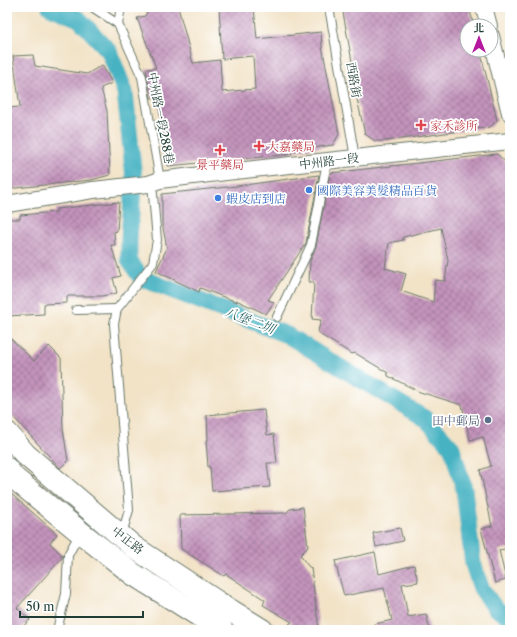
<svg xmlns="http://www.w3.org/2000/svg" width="517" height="637" viewBox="0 0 517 637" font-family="'Libre Caslon Text','Noto Serif TC',serif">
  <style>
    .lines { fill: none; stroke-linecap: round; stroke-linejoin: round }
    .canal { stroke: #46b2c2; stroke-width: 17 }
    .building { fill: url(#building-cross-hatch); fill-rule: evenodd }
    .lane-casing { stroke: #697767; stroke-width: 10 }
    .street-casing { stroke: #697767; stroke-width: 18 }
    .secondary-casing { stroke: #697767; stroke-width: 24 }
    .lane { stroke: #fff; stroke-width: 8 }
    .street { stroke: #fff; stroke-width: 16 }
    .secondary { stroke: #fff; stroke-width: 22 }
    .health-dot { fill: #e0444e; stroke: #fff; stroke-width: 1.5 }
    .shop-dot { fill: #3f7fe0; stroke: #fff; stroke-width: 1.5 }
    .service-dot { fill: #5c6f8a; stroke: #fff; stroke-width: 1.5 }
    .labels { text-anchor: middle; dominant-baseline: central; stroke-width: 3.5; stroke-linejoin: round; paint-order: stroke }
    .street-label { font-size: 12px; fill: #1f3d34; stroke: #fff }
    .health-label { font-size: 12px; fill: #be3a42; stroke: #fff; text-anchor: start }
    .shop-label { font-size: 12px; fill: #366cbe; stroke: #fff; text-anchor: start }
    .service-label { font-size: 12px; fill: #4e5e75; stroke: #fff; text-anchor: end }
    .water-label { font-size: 13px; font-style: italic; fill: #2d6666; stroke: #fff }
  </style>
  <defs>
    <pattern id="building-cross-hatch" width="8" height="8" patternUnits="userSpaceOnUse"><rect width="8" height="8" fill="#c393bc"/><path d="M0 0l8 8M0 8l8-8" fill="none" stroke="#9e799a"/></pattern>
  </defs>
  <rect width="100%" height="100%" fill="#fff"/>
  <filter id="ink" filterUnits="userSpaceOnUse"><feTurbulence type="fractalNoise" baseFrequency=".025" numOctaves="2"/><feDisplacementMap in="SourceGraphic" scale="8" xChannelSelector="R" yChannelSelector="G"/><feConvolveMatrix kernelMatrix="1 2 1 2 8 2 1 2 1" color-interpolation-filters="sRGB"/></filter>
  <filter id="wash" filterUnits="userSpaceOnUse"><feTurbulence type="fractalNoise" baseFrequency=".012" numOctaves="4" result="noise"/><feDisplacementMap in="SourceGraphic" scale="16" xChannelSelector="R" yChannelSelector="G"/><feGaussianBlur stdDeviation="0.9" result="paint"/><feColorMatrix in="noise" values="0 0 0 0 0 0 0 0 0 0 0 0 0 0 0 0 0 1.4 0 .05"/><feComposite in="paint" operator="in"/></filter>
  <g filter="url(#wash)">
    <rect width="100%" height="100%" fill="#f2e3c7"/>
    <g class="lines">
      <polyline class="canal" points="50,7 79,19 109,51 125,92 134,178 129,238 129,260 141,278 287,335 426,419 452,448 464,489 473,564 481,588 495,608 510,618"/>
    </g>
    <g id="blocks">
      <g class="building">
        <polygon points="150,7 178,7 193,63 220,60 222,92 255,89 253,56 222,59 219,7 254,7 257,39 321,32 322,46 339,134 333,145 292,151 292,154 168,166 165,138 163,138 158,97 151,98 147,75 146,69 156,68 137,18 145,16"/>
        <polygon points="342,7 469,7 474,26 467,26 467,50 480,50 497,120 490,127 386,141 375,141 365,134 350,68 353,67"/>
        <polygon points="33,55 35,66 87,74 102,65 112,83 101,88 107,111 110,175 91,180 7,189 7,108 20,107 13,56"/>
        <path d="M497 154 507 163 510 173V548L499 550 506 580 495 583 481 529 492 526 480 470 491 466 483 437 470 440 462 405 420 392 388 376V373L355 353 352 354 321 335 318 331 321 320 312 319 314 282H309L310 261 316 246 330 173ZM441 228 448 260 445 281 435 280 433 302 401 291 406 274 385 268 389 243 403 240V237Z"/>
        <polygon points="319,175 306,243 268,300 274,302 266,314 236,300 237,302 200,288 199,292 156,271 167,248 162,223 162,194 237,186"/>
        <polygon points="119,202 117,231 114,232 115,245 111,245 121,276 113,278 117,293 102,296 67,296 67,303 44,304 44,314 7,316 7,219 20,219 20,215 56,212 56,209"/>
        <polygon points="7,335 34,361 49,346 61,358 63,429 68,461 60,468 7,410"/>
        <polygon points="264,410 267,435 274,434 277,463 267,463 270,487 212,491 210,467 208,467 206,440 208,440 207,415"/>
        <polygon points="7,490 57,534 50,543 62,555 62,558 17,608 30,620 19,630 7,630"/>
        <polygon points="303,507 308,547 300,555 308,566 311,568 319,630 298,630 289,624 292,622 263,605 265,600 226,574 224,576 181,549 180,515 286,513 290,509"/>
        <polygon points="400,528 403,541 376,547 373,533"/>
        <polygon points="375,552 379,574 414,565 418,582 402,584 408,617 426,614 430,630 375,630 375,624 392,620 384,588 344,596 335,561"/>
      </g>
    </g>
  </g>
  <g filter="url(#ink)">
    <use href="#blocks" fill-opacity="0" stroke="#697767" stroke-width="1"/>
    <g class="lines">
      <defs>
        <g id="lane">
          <polyline points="92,7 118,24 142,77 160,180"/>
          <polyline points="329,7 355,158"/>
          <polyline points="118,24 121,7"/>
          <polyline points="76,310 117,309"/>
          <polyline points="277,317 311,245 327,162"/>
          <polyline points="122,534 129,510 114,324 117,309 153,263 157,240 152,183"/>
          <polyline points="57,630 66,594 68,555 80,533"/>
        </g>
        <g id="street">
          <polyline points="484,7 489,26"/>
          <polyline points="491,36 510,113"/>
          <polyline points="7,204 93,190 148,184 160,180 226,172 510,141"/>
        </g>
        <g id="secondary">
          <polyline points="7,433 25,454 135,548 217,602 262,630"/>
          <polyline points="7,469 14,478 80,532 133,574 222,630"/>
        </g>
      </defs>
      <use href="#lane" class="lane-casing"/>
      <use href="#street" class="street-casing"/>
      <use href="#secondary" class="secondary-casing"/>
      <use href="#lane" class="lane"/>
      <use href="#street" class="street"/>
      <use href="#secondary" class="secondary"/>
    </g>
  </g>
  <g class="health-dot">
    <path d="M419 119h4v4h4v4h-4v4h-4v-4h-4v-4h4z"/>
    <path d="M257 140h4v4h4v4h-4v4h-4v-4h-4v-4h4z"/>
    <path d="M218 144h4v4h4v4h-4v4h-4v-4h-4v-4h4z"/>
  </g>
  <g class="shop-dot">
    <circle cx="309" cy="190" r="4"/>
    <circle cx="218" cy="198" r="4"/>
  </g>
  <circle class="service-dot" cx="488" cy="420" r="4"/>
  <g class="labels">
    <g class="street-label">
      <text transform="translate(354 80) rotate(80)">西路街</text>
      <text transform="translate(161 118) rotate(79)">中州路一段288巷</text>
      <text transform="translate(329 161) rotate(-7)">中州路一段</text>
      <text transform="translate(128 540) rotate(38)">中正路</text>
    </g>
    <g class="health-label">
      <text x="430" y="125">家禾診所</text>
      <text x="267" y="146">大嘉藥局</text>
      <text x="220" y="164" text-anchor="middle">景平藥局</text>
    </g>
    <g class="shop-label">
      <text x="317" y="190">國際美容美髮精品百貨</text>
      <text x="226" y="198">蝦皮店到店</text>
    </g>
    <g class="service-label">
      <text x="480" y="420">田中郵局</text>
    </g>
    <g class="water-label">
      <text transform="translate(250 320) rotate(21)">八堡二圳</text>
    </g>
  </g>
  <rect width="517" height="637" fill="none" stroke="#fff" stroke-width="24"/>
  <g transform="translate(479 38)"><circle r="19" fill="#ffffff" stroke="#a5b1ae"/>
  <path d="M0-3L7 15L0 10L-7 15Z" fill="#b5179e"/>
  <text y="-6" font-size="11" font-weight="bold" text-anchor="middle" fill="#1f3d34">北</text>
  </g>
  <path d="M20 611v6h123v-6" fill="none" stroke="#1f3d34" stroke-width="2"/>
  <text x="26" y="611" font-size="12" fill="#1f3d34" stroke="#ffffff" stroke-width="3" paint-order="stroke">50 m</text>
</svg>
